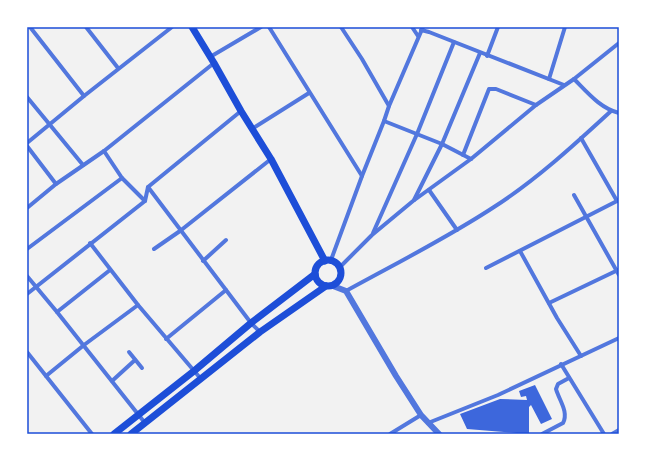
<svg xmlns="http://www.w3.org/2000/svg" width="646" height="461" viewBox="0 0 646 461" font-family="'Roboto Condensed',sans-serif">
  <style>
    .building { fill: #3d67dc }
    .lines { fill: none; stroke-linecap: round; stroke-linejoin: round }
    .minor { stroke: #5277de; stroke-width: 4 }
    .tertiary { stroke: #5277de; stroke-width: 6 }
    .secondary { stroke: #1d4ed8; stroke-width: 7 }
    .neatline { fill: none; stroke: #1d4ed8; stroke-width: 1.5 }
  </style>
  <rect width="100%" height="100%" fill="#f2f2f2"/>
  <polygon class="building" points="535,385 552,419 541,424 531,405 529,407 529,434 467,429 460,414 500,399 527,400 526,396 521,397 519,391"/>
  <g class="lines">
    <g class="minor">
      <polyline points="30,27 84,96"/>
      <polyline points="86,27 118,68"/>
      <polyline points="269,27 362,176"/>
      <polyline points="341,27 362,59 389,106"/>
      <polyline points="412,27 418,36"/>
      <polyline points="421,30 429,32 564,85"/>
      <polyline points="487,56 498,27"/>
      <polyline points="210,57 261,27"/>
      <polyline points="549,79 565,27"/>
      <path d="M574 79C588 93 600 108 619 113"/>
      <polyline points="27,97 83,165"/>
      <polyline points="384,121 442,144 471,159"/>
      <polyline points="252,129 309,93"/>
      <polyline points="581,138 617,201"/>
      <polyline points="27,143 84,96 172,27"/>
      <polyline points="27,146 56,184"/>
      <polyline points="104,151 122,178 145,201"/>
      <polyline points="463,155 489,89 496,89 536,105"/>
      <polyline points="148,187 251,323 260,332"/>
      <polyline points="429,190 457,230"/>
      <polyline points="574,195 619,275"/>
      <polyline points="414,200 442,144 480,53"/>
      <polyline points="27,208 56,184 104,151 214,63"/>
      <polyline points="373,233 417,134 454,42"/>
      <polyline points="90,243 138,305 201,379"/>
      <polyline points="27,249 122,178"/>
      <polyline points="154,249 180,231 271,159"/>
      <polyline points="520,251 557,318 581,356"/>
      <polyline points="331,260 362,176 384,121 389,106 423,27"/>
      <polyline points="203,261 226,240"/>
      <polyline points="340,267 372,235 413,201 471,159 536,105 574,79 619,43"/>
      <polyline points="486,268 619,200"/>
      <polyline points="27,276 57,312 145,423"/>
      <path d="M346 291C395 264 447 238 494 207 536 180 574 145 611 111"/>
      <polyline points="27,294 145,201 148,187 241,111"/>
      <polyline points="549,303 618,270"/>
      <polyline points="57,312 110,270"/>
      <polyline points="166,339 226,290"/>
      <polyline points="27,352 92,434"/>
      <polyline points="129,352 142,368"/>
      <polyline points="561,364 604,434"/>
      <polyline points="46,376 84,345 138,305"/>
      <polyline points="112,381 135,360"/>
      <polyline points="428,423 498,395 619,338"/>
      <polyline points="390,434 421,415"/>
      <path d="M542 434 563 423C569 412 559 400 556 389L558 384 569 378"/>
      <polyline points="612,434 619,430"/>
    </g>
    <polyline class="tertiary" points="333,286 346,291 396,376 421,415 439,434"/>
    <g class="secondary">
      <polyline points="192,27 214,63 241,111 271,159 325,261"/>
      <circle cx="328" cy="273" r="13"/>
      <polyline points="114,434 194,371 251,323 315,274"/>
      <polyline points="131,434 260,332 326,286"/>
    </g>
  </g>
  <rect width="646" height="461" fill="none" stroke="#ffffff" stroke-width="56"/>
  <rect x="28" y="28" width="590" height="405" class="neatline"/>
</svg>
